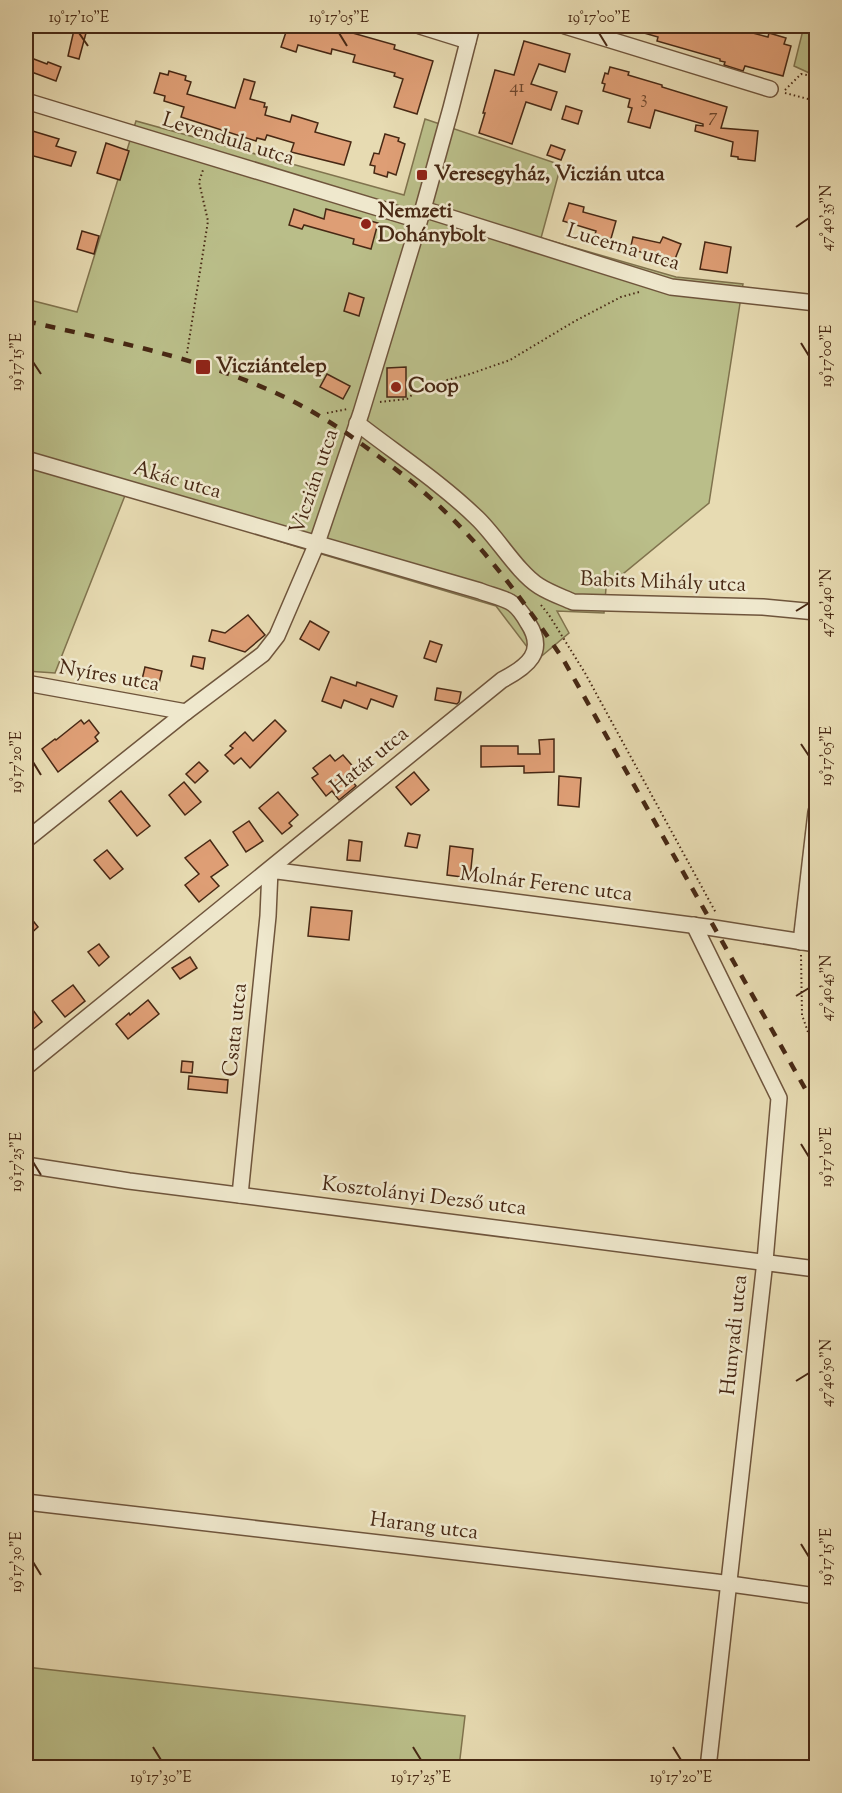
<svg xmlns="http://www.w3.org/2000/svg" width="842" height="1793" viewBox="0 0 842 1793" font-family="'Sorts Mill Goudy',serif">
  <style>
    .green { fill: #babe89; stroke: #80734e; stroke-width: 1.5 }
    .building { fill: #de9e75; stroke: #472814; stroke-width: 1.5 }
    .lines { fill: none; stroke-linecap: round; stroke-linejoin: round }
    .minor-casing { stroke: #6f553c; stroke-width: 18 }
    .path { stroke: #472814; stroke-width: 2; stroke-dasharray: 1.5 3; stroke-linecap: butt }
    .minor { stroke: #efe8cd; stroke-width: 15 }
    .rail { stroke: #472814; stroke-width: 4.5; stroke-dasharray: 10 10; stroke-linecap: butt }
    .ticks { fill: none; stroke: #472814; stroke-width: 2 }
    .poi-dot { fill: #8f2418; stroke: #efe8cd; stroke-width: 2 }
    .labels { text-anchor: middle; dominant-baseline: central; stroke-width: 5; stroke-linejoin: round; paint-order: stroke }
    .number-label { font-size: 18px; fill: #6d462c }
    .street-label { font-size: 21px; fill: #472814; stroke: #efe8cd }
    .poi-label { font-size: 21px; font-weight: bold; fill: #472814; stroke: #efe8cd; text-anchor: start }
    .neatline { fill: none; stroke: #472814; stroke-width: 2 }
    .ticks-label { font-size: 15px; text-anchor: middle; fill: #472814 }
  </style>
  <rect width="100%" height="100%" fill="#e7dbb2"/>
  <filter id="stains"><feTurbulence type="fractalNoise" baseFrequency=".00333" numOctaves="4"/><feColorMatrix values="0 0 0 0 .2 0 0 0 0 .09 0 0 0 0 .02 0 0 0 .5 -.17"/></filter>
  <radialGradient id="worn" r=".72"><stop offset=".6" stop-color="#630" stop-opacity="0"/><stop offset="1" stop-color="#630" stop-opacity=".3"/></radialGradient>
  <g class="green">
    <polygon points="804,26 816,26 816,76 794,66"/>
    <polygon points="425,119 561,165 541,238 676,277 743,284 709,503 606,588 604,613 557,611 569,633 537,660 496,606 298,547 126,493 55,673 26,671 26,299 77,312 136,121 404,195"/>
    <polygon points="26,1667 465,1716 459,1767 26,1767"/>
  </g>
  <g class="building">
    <polygon points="288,26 341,26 350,28 349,32 395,45 394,49 433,61 417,114 394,107 403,79 394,76 395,73 353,62 355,55 332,49 331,54 298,45 296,52 281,47"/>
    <polygon points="630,26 703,26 728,33 730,27 768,37 769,33 786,38 784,44 791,46 783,76 745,66 743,71 724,65 725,62 720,61 720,59 657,41 658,37 630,29"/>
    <polygon points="74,30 86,33 79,59 68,56"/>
    <polygon points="524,41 570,54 565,72 539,64 531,84 557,92 551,110 526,102 512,144 479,133 485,113 483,113 495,70 514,75"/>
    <polygon points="26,56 47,64 48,62 61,67 56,81 26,70"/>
    <polygon points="610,67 629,72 628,75 662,85 662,87 727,107 721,128 758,131 755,161 738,159 738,157 731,156 733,142 695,131 696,125 703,126 703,124 655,110 650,128 628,122 632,108 628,107 630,99 603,91 605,84 602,83 605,73 608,74"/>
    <polygon points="169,71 186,76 185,80 191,82 187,94 235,108 244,79 255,82 250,99 265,103 264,107 267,107 265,115 290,122 292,115 318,123 315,132 351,142 344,165 291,152 294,143 267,135 265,140 257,138 256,141 181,117 184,107 164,101 165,96 154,93 160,73 168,75"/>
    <polygon points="566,106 582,111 578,124 562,119"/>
    <polygon points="26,129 59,139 56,146 76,152 71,166 26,154"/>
    <polygon points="385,134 399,138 398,141 405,144 396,175 388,172 387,177 374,173 375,166 370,165 374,153 379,154"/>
    <polygon points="106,143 129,151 120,180 97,173"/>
    <polygon points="551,145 565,150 561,160 547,155"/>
    <polygon points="569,203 584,207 583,212 616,221 610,242 594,238 596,231 563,221"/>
    <polygon points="294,209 324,219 326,209 378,223 371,249 353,244 354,239 304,225 302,229 289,225"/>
    <polygon points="82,231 99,236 94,254 77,249"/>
    <polygon points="633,237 660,243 663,237 681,244 673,264 646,253 630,250"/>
    <polygon points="705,242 731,247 727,273 700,269"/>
    <polygon points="349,293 364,298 359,316 344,311"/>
    <polygon points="406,367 406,397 387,397 387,368"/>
    <polygon points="327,374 350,386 343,399 320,387"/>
    <polygon points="248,615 265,635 245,652 209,641 212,630 225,633"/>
    <polygon points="310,621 329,632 319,650 300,639"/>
    <polygon points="430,641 442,645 436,662 424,658"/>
    <polygon points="193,656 205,658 203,669 191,666"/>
    <polygon points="145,667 162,671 157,692 140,688"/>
    <polygon points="331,677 356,686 357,682 397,696 393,707 371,699 367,709 344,700 341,708 322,701"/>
    <polygon points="437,688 461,692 459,702 457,704 435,700"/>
    <polygon points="81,720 84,724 89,720 99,733 95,737 98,741 58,772 42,749 55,739 56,740"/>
    <polygon points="275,720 286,731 250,768 241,758 234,764 225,755 233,748 230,746 245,732 253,741"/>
    <polygon points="554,739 554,772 524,773 524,766 481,767 481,746 518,746 518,754 540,754 539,740"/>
    <polygon points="330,755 335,761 343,755 356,770 348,776 356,786 339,800 332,791 326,796 312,778 318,774 313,768"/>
    <polygon points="199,762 208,771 195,783 186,774"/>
    <polygon points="414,772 429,790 411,805 396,787"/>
    <polygon points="559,776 581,778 579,807 558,805"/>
    <polygon points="184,782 201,802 185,815 169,795"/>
    <polygon points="121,791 150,826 137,836 109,801"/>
    <polygon points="278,792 298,815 289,823 292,826 282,834 259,808"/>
    <polygon points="249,821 263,841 246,852 233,832"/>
    <polygon points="408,833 420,835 417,848 405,846"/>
    <polygon points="210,840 228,865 211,877 219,886 199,902 185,885 199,874 185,858"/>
    <polygon points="349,840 362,842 360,861 347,860"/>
    <polygon points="450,846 473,849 470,878 447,875"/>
    <polygon points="107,850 123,869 110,879 94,860"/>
    <polygon points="311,907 352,911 349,940 308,936"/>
    <polygon points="26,912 38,927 26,938"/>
    <polygon points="99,944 109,957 99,966 88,952"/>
    <polygon points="190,957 197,968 180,979 172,968"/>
    <polygon points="73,985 85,1001 65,1017 52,1001"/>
    <polygon points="148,1000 159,1014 128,1039 116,1024 129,1013 130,1015"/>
    <polygon points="26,1001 42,1022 26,1035"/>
    <polygon points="182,1061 193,1062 192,1073 181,1072"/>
    <polygon points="189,1076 228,1080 227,1093 188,1089"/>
  </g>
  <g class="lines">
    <defs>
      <g id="minor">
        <polyline points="420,26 468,41"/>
        <polyline points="565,26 770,89"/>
        <polyline points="26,101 418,220"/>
        <polyline points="423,209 671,287 816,303"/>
        <path d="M357 423C397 454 441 483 477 518 497 537 518 573 539 586 550 593 562 597 573 602L763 607 816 612"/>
        <path d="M26 459 480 591C490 595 501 597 510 602 518 606 524 616 528 623 547 652 527 667 502 680L26 1067"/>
        <polyline points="26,683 186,712"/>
        <polyline points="26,840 186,712 263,654 277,636 317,543 361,413 423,209 451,108 472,26"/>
        <polyline points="694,925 779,1098 765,1261 708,1768"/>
        <polyline points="801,942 816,812"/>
        <polyline points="26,1165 129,1181 816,1269"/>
        <polyline points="240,1195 268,916 270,870 714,928 816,944"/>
        <polyline points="26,1502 716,1582 816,1596"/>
      </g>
    </defs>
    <use href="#minor" class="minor-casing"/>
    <g class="path">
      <polyline points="785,90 801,74 813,76 816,85"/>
      <polyline points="785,93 812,100 816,94"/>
      <polyline points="187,353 208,221 199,182 203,170"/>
      <polyline points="380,402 407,399 423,386 467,375 510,360 575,321 621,297 639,292"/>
      <polyline points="327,413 348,409"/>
      <polyline points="541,605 549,615 585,673 716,913"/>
      <polyline points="801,955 802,1015 816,1055"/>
    </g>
    <use href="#minor" class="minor"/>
    <path class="rail" d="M26 321C111 341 198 357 278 394 308 408 336 425 363 445 385 461 407 477 427 495 481 542 523 600 563 659L816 1108"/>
  </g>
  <path class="ticks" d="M79 33 88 46M339 33 347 46M599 33 607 46M796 227 809 218M801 343 809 356M33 362 41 374M796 611 809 603M801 744 809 756M33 762 41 775M796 996 809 988M801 1144 809 1157M33 1162 41 1175M796 1381 809 1373M801 1544 809 1557M33 1562 41 1575M153 1747 161 1760M413 1747 421 1760M673 1747 681 1760"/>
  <g class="poi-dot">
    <rect x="416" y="169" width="12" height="12" rx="3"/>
    <circle cx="366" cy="224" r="6"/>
    <rect x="195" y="359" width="16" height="16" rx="3"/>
    <circle cx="396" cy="387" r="6"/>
  </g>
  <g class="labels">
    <g class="number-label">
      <text x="517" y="88">41</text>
      <text x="644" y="99">3</text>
      <text x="713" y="117">7</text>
    </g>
    <g class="street-label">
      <text transform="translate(228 140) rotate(17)">Levendula utca</text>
      <text transform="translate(623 248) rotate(17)">Lucerna utca</text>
      <text transform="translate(177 481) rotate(16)">Akác utca</text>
      <text transform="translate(315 482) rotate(-71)">Viczián utca</text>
      <text transform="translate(663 583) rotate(2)">Babits Mihály utca</text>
      <text transform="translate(109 677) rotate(10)">Nyíres utca</text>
      <text transform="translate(370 761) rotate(-39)">Határ utca</text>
      <text transform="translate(546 885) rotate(7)">Molnár Ferenc utca</text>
      <text transform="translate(236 1030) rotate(-84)">Csata utca</text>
      <text transform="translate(424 1197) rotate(7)">Kosztolányi Dezső utca</text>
      <text transform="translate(735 1335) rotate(-84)">Hunyadi utca</text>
      <text transform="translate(424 1527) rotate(7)">Harang utca</text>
    </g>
    <g class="poi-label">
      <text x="434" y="175">Veresegyház, Viczián utca</text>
      <text x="378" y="212">Nemzeti<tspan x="378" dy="24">Dohánybolt</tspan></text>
      <text x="216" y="367">Vicziántelep</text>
      <text x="408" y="387">Coop</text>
    </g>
  </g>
  <rect width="842" height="1793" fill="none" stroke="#e7dbb2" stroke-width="66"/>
  <rect x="33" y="33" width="776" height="1727" class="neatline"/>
  <g class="ticks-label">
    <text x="79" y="22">19°17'10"E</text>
    <text x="339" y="22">19°17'05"E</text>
    <text x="599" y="22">19°17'00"E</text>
    <text transform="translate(826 218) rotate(-90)" y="5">47°40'35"N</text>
    <text transform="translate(826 356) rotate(-90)" y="5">19°17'00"E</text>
    <text transform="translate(16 362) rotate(-90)" y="5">19°17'15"E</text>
    <text transform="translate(826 603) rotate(-90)" y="5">47°40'40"N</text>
    <text transform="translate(826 756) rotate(-90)" y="5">19°17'05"E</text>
    <text transform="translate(16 762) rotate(-90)" y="5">19°17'20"E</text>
    <text transform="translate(826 988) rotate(-90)" y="5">47°40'45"N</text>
    <text transform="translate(826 1157) rotate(-90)" y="5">19°17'10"E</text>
    <text transform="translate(16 1162) rotate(-90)" y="5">19°17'25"E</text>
    <text transform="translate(826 1373) rotate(-90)" y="5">47°40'50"N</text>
    <text transform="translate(826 1557) rotate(-90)" y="5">19°17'15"E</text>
    <text transform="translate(16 1562) rotate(-90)" y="5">19°17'30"E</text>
    <text x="161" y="1782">19°17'30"E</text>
    <text x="421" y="1782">19°17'25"E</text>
    <text x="681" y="1782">19°17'20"E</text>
  </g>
  <rect width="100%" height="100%" filter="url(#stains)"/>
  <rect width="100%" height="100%" fill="url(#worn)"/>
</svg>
